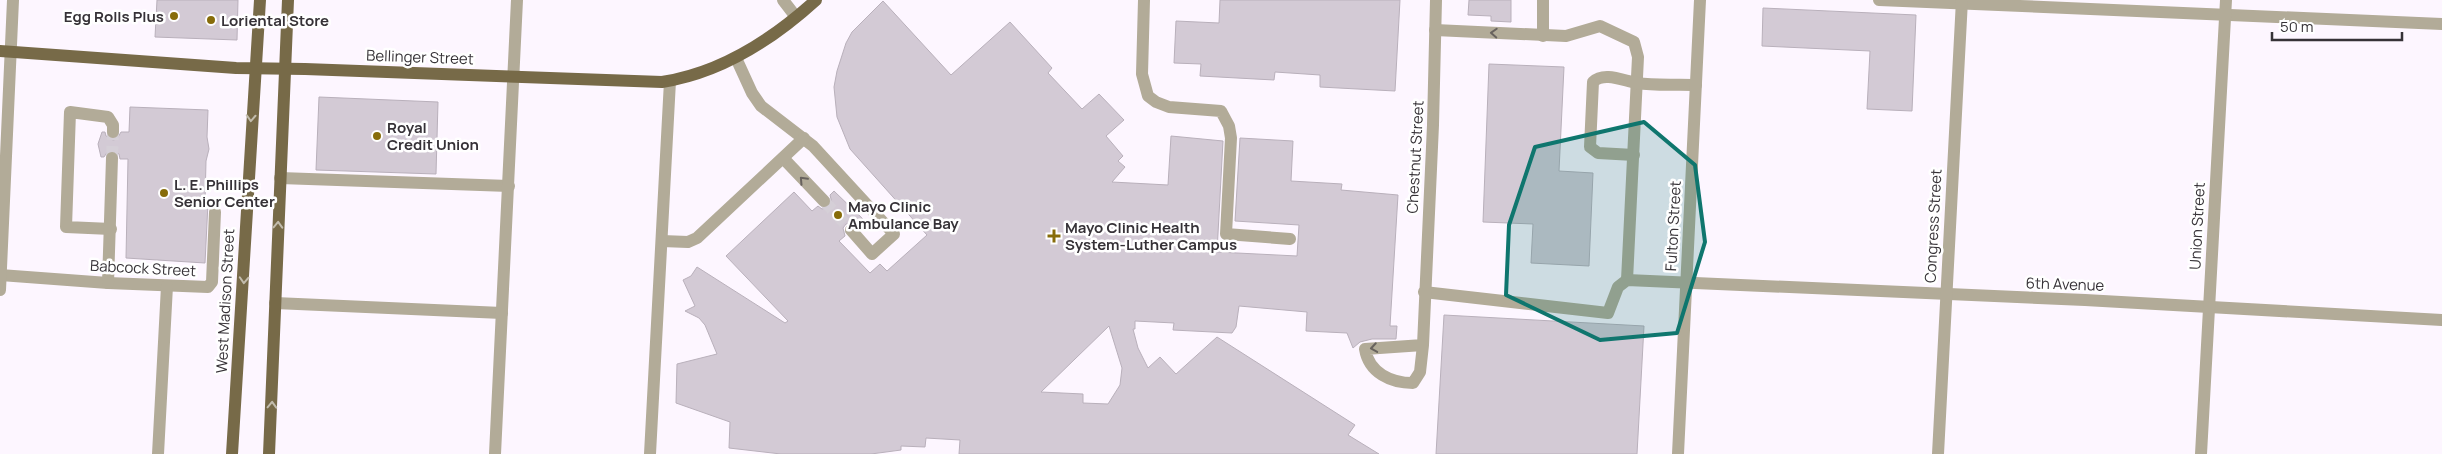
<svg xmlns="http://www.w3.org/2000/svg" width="2442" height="454" viewBox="0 0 2442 454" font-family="Manrope,sans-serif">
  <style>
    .building { fill: #d3cad5; stroke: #b9b0bb; fill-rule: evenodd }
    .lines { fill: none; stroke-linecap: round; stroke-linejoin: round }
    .minor-tunnel { stroke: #d5cfd7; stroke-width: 12; stroke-dasharray: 12 6; stroke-linecap: butt }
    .minor { stroke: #b2ab98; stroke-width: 12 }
    .major { stroke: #776a48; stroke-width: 12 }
    .oneway { stroke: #68625e }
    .oneway2 { stroke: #c2bcad }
    .marked { fill: #0f766e; fill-opacity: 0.2; stroke: #0f766e; stroke-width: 4; stroke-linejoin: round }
    .poi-dot { fill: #876c0a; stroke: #fff; stroke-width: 2 }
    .labels { text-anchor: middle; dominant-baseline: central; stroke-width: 5; stroke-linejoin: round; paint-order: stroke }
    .poi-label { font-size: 15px; font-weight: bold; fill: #363237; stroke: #fff; text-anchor: start }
    .street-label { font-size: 15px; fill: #363237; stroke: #fff }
  </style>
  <rect width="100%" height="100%" fill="#fdf6ff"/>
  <g class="building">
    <polygon points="157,0 238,0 237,40 155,37"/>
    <polygon points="1220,0 1400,0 1395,91 1320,87 1320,75 1275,72 1274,80 1200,76 1201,64 1174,63 1176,21 1219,23"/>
    <polygon points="1469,0 1511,0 1511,22 1491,21 1491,16 1468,15"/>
    <path d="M883 1 951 75 1010 22 1052 68 1048 73 1082 109 1099 94 1124 120 1106 136 1123 156 1118 161 1125 167 1112 182 1168 185 1171 136 1223 141 1217 252 1297 256 1299 225 1235 221 1240 138 1293 141 1291 181 1342 184 1341 190 1398 195 1390 326H1397L1396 339H1372L1360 342 1353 348 1347 333 1306 331 1307 312 1239 306 1236 327 1232 333 1173 330 1174 323 1135 321V329H1133L1138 348 1148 368 1160 357 1176 374 1217 337 1355 425 1348 435 1379 454H959L960 440 926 438 925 447 901 446V450L871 454H781L729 448 730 422 676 403 677 364 717 354 705 325 699 318 685 311 695 306 683 280 691 276 697 267 785 323 788 321 726 256 794 192 812 211 818 206 822 209 829 207 832 203 830 195 834 191 864 220 858 225 853 222 846 224 843 228 845 236 839 241 870 273 880 264 887 271 927 235 850 149 837 117 834 87 837 71 846 43 852 32ZM1109 326 1122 368 1120 385 1108 404 1083 403V394L1041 392Z"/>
    <polygon points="1763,8 1916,15 1912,111 1867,109 1870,51 1762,46"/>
    <polygon points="1489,64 1564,67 1559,171 1593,173 1589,266 1531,263 1533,224 1483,222"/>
    <polygon points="319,97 438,102 436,174 316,170"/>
    <polygon points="130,107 208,110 207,137 209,149 206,161 205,203 208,203 205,263 126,258 128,159 120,159 119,154 113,150 108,151 104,157 101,157 98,144 102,132 105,132 106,136 113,140 117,139 121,132 129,132"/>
    <polygon points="1444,315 1644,326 1637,454 1436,454"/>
  </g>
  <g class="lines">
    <g class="minor-tunnel">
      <polyline points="112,158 113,132"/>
      <polyline points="824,201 851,230"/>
    </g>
    <g class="minor">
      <polyline points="783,0 796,17"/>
      <polyline points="1144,0 1142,74 1148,96 1156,102 1169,107 1221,111 1229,126 1231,138 1226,234 1290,239"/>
      <polyline points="1879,0 2442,24"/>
      <polyline points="1435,30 1566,36 1600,26 1634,42 1638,57 1627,280"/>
      <polyline points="1543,36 1543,0"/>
      <polyline points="736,58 752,93 761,106 813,146 894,234 872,254 851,230"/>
      <path d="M1634 155 1598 153 1590 147 1593 82C1604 71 1624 81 1637 83 1656 86 1677 84 1696 85"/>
      <polyline points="783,158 824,201"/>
      <polyline points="280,178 509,186"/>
      <polyline points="111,229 66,227 70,112 108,117 113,125 113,132"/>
      <polyline points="662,241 688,242 697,238 804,138"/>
      <polyline points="0,275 108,283 208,287 212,282 215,212"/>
      <polyline points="108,283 112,158"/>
      <polyline points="0,290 13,0"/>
      <polyline points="1424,292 1608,313 1618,287 1627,280 2085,300 2442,320"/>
      <polyline points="275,303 502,313"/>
      <path d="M1423 345 1365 349C1369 373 1391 383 1413 383L1420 372 1423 345 1433 125 1436 0"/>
      <polyline points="158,454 167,286"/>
      <polyline points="495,454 517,0"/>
      <polyline points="650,454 670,81"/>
      <polyline points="1678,454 1700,0"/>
      <polyline points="1938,454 1962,0"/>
      <polyline points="2201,454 2226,0"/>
    </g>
    <g class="major">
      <path d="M0 51 236 68 305 69 662 82C721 73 772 40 816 0"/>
      <polyline points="232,454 260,0"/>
      <polyline points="269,454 288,0"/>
    </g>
  </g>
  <defs><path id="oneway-chevron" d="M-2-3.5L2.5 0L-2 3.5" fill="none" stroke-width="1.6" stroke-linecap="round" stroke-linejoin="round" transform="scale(1.25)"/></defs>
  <g class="oneway">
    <use href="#oneway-chevron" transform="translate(1494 33) rotate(-177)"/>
    <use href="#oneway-chevron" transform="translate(803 180) rotate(-133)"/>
    <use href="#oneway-chevron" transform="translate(1374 348) rotate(171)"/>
  </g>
  <g class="oneway2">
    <use href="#oneway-chevron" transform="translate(251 118) rotate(93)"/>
    <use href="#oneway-chevron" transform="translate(278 225) rotate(-88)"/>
    <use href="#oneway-chevron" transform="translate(244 280) rotate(93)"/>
    <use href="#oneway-chevron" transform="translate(272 405) rotate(-88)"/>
  </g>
  <path class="marked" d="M1644 122 1695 165 1705 242 1677 333 1600 340 1506 295 1509 225 1535 147Z"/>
  <g class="poi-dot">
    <circle cx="174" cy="16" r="5"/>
    <circle cx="211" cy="20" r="5"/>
    <circle cx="377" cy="136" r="5"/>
    <circle cx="164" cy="193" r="5"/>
    <circle cx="838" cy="215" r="5"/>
    <path d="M1051.5 228.5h5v5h5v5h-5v5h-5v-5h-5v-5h5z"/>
  </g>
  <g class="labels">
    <g class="poi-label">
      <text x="164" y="16" text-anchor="end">Egg Rolls Plus</text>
      <text x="221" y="20">Loriental Store</text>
      <text x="387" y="127">Royal<tspan x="387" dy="17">Credit Union</tspan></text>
      <text x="174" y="184">L. E. Phillips<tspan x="174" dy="17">Senior Center</tspan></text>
      <text x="848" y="206">Mayo Clinic<tspan x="848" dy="17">Ambulance Bay</tspan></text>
      <text x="1065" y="227">Mayo Clinic Health<tspan x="1065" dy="17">System-Luther Campus</tspan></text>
    </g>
    <g class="street-label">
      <text transform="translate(420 57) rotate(2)">Bellinger Street</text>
      <text transform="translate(1415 157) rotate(-87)">Chestnut Street</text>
      <text transform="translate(1673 226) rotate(-87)">Fulton Street</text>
      <text transform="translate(1933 226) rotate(-87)">Congress Street</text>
      <text transform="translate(2197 226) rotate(-87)">Union Street</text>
      <text transform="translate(143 268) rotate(3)">Babcock Street</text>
      <text transform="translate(2065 284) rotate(2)">6th Avenue</text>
      <text transform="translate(225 301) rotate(-87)">West Madison Street</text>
    </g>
  </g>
  <path d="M2272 32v8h130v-8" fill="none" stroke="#363237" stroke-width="2.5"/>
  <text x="2280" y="32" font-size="15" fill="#363237" stroke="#ffffff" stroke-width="4" paint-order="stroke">50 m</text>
</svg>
